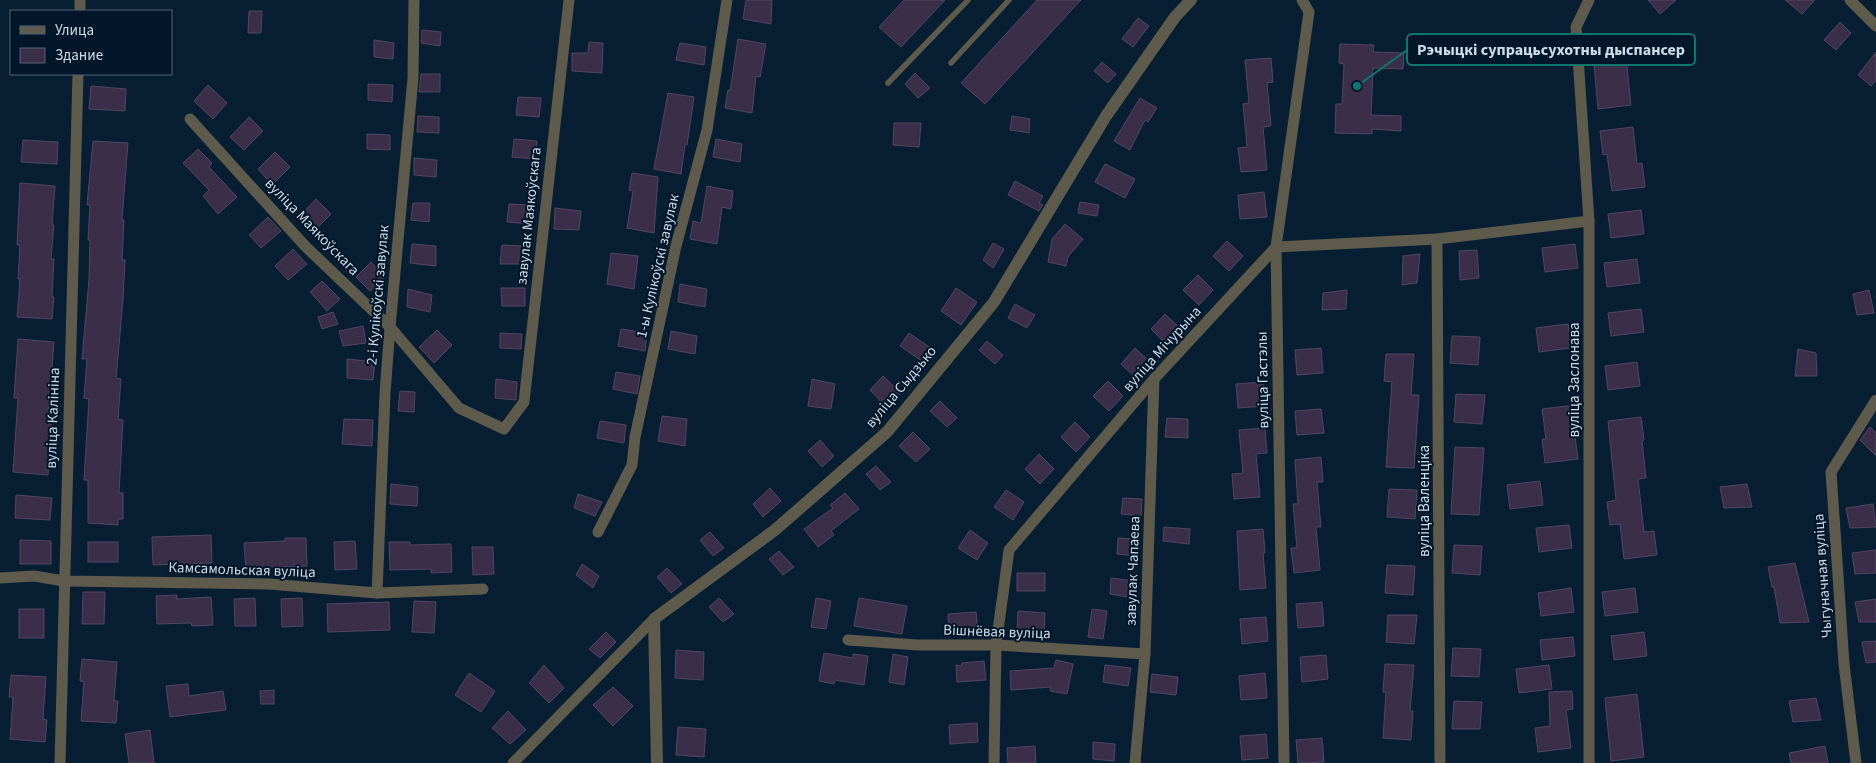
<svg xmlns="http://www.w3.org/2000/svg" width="1876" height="763" viewBox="0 0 1876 763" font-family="'Source Sans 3',sans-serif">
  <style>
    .building { fill: #3a2e48; stroke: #524662 }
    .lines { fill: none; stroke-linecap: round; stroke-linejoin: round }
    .service { stroke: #5e5a4c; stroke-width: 5.5 }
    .minor { stroke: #5e5a4c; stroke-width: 11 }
    .tertiary { stroke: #5e5a4c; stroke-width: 12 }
    .labels { text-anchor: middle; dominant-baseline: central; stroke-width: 4; stroke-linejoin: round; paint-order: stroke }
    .street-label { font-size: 15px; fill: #cddbe8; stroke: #011629 }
    .leader { fill: none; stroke: #0f766e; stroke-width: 2 }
    .callout-dot { fill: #0f766e; stroke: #011629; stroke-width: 2 }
    .callout { fill: #011629; stroke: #0f766e; stroke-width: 2 }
    .callout-label { font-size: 16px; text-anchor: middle; font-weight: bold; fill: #cddbe8 }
  </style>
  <rect width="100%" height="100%" fill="#081f33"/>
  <g class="building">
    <polygon points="746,0 772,0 771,24 743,19"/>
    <polygon points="904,0 945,0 901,47 879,27"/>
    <polygon points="1037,0 1081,0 985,104 961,83"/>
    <polygon points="1648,0 1676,0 1660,14"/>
    <polygon points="1785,0 1815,0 1802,14"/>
    <polygon points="249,11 262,11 261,33 248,33"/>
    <polygon points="1138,18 1149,26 1133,47 1122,39"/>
    <polygon points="1840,22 1851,33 1836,50 1824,40"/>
    <polygon points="422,30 441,32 440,46 421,43"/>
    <polygon points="1624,38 1631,105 1598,109 1592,42"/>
    <polygon points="738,39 766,44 760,77 756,76 752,113 725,108 728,90 730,91"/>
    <polygon points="374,40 394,43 393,59 374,57"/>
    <polygon points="589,42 603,43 602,73 572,71 572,53 588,53"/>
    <polygon points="680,43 706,47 704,65 676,60"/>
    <polygon points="1340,44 1374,45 1373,52 1404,53 1403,69 1373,68 1371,115 1401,116 1401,131 1372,129 1372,134 1335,133 1336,104 1342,104 1344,64 1339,63"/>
    <polygon points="1876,52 1876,80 1871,86 1858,75"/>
    <polygon points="1271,58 1273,82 1267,83 1271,126 1263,127 1267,170 1241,172 1238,148 1247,147 1243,104 1249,103 1245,60"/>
    <polygon points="1102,62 1116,74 1108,83 1094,71"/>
    <polygon points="915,73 930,88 918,98 905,84"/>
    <polygon points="421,74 440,74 440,92 419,92"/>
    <polygon points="368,84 393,85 392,102 368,100"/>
    <polygon points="208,85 227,103 213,119 194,101"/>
    <polygon points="91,86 126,89 125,111 89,109"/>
    <polygon points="668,93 694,97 687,145 685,144 681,174 654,169"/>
    <polygon points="518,97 541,98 539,117 516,115"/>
    <polygon points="1140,98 1157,108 1148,122 1145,120 1130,150 1114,141"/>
    <polygon points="418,116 439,117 439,133 417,132"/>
    <polygon points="1012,116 1030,119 1029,133 1010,130"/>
    <polygon points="249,117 263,131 244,150 230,137"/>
    <polygon points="894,123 921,123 919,147 893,145"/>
    <polygon points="1633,127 1637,164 1642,163 1645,187 1612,191 1607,154 1603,155 1600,131"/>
    <polygon points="367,134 390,135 390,150 367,149"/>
    <polygon points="514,139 537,141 535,159 512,157"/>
    <polygon points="716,139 742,144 740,162 713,157"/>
    <polygon points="23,140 58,142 57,164 21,162"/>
    <polygon points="93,141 128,143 122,220 124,220 122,260 125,260 123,300 116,378 121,379 118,419 123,420 119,493 123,493 123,519 118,519 118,525 88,523 88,480 84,480 89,399 84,398 87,359 82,359 89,280 90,240 88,240 90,205 87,205"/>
    <polygon points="198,149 212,163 209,167 237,197 218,214 203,196 209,190 183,163"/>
    <polygon points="275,152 290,167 272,185 258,169"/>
    <polygon points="414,158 437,160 436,177 414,175"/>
    <polygon points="1105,164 1135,179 1125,198 1095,182"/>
    <polygon points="632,173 658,177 654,233 627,228 633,191 629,190"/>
    <polygon points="1015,181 1043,196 1039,203 1043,205 1039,211 1008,195"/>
    <polygon points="20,183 55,186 52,225 54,225 51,259 54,259 52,297 54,297 52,319 17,317 20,279 18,279 20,245 17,245"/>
    <polygon points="707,186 733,191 731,209 722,207 717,244 690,239 693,221 701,223"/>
    <polygon points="1264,192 1267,217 1240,219 1238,195"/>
    <polygon points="316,199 331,214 313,232 299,217"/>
    <polygon points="1080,202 1099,205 1097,216 1078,213"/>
    <polygon points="413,203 430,203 429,222 411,220"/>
    <polygon points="509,204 532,205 531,224 507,222"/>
    <polygon points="555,208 581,211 579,230 554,229"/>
    <polygon points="1641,210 1644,234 1611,238 1608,214"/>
    <polygon points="268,217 281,231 261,248 249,235"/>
    <polygon points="1065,224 1083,239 1068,257 1066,266 1048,262 1052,239"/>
    <polygon points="1227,241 1243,256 1229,271 1213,256"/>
    <polygon points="993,243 1004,249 993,268 983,260"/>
    <polygon points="412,244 436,246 436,266 410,263"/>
    <polygon points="1575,244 1578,268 1545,272 1542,248"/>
    <polygon points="502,245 526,246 526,264 500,264"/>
    <polygon points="293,249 307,264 288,280 275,266"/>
    <polygon points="1477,250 1479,278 1460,280 1459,251"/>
    <polygon points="611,253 638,256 634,289 607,284"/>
    <polygon points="1420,254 1417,283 1402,285 1403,256"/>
    <polygon points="1637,259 1640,283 1607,287 1604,263"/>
    <polygon points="371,262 385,277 370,291 356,277"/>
    <polygon points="1198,275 1213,290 1199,305 1183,290"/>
    <polygon points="322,281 340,299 327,311 310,292"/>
    <polygon points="680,284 707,289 705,307 678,302"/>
    <polygon points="501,288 525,288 525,306 502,306"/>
    <polygon points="956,288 977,302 961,325 941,311"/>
    <polygon points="408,289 432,295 430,312 407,307"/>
    <polygon points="1347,290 1346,309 1322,310 1323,293"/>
    <polygon points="1869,290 1874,313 1857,315 1853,294"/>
    <polygon points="1015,304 1035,315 1027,328 1008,318"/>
    <polygon points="1641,309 1644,332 1611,336 1608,313"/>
    <polygon points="333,312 338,324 322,329 318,317"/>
    <polygon points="1165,314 1181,329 1166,344 1151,329"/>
    <polygon points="1568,324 1571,348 1539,352 1536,328"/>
    <polygon points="363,326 366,343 343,346 339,331"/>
    <polygon points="621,329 647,333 645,351 618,346"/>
    <polygon points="437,330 452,345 434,363 419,347"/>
    <polygon points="671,331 697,336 695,354 668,349"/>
    <polygon points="500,333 522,334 521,349 500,348"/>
    <polygon points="909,333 935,351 926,364 900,346"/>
    <polygon points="1452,336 1480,337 1478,365 1450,363"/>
    <polygon points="18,339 54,342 48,415 52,415 48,475 13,472 18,398 14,398"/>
    <polygon points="987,341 1003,355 995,364 979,350"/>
    <polygon points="1135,348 1151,363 1136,378 1121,364"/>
    <polygon points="1321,348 1323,373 1297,375 1295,350"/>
    <polygon points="1798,349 1816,353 1817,376 1795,376"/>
    <polygon points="1386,354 1414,354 1411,395 1419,395 1414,468 1386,467 1392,382 1384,381"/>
    <polygon points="347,359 375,362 373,380 347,378"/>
    <polygon points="1637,362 1640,386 1608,390 1605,366"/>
    <polygon points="616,372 640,376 637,394 613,389"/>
    <polygon points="883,376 901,393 886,407 870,390"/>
    <polygon points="496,379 517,382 516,400 495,398"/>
    <polygon points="812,379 835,384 831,409 808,406"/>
    <polygon points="1108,381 1123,396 1109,411 1093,396"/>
    <polygon points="1263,382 1265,406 1238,408 1236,384"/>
    <polygon points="400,391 415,392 414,412 398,411"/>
    <polygon points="1456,394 1485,395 1482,424 1454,422"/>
    <polygon points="940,401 957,418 947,427 930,411"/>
    <polygon points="1575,405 1578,429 1574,429 1578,459 1545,463 1542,439 1546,439 1542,409"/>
    <polygon points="1321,409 1324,433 1297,435 1295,411"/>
    <polygon points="662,416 687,419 685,446 658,441"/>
    <polygon points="1641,417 1644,440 1642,441 1646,478 1638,479 1644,532 1654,531 1657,555 1624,559 1620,524 1610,525 1607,502 1616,500 1608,421"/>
    <polygon points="1167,418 1188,419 1188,438 1165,437"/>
    <polygon points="344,419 373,420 372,446 342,444"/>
    <polygon points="600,421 626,425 624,443 597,438"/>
    <polygon points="1075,422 1090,437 1076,452 1061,437"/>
    <polygon points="1870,427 1876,433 1876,456 1860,440"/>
    <polygon points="1265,428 1267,453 1256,454 1260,497 1234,499 1232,474 1243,473 1239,430"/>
    <polygon points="913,432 930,449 916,462 899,446"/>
    <polygon points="820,440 834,456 822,467 808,451"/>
    <polygon points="1455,447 1484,448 1479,515 1451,514"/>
    <polygon points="1039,454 1054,469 1040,484 1025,469"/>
    <polygon points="1321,457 1323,482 1317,482 1321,527 1316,527 1320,570 1294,573 1291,548 1297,548 1293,504 1298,504 1295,460"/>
    <polygon points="876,466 891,482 880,490 866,474"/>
    <polygon points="1540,481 1543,505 1510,509 1507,485"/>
    <polygon points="391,484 418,487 417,506 390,504"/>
    <polygon points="1747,484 1752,507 1724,508 1720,487"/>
    <polygon points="770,488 781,501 763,517 753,504"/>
    <polygon points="1389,489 1417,490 1415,519 1387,517"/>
    <polygon points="1006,490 1024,502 1013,520 994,507"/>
    <polygon points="845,493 859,509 831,531 834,535 818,547 804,529 833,508 830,505"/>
    <polygon points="578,494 602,502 595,516 574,508"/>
    <polygon points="16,495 52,498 50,520 15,518"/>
    <polygon points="1123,498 1142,499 1141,516 1121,514"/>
    <polygon points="1873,504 1876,527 1850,528 1846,508"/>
    <polygon points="1569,525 1572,548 1539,552 1536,528"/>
    <polygon points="1164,527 1190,529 1189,544 1163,541"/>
    <polygon points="1263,529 1265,553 1263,553 1266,588 1240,590 1237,531"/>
    <polygon points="970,530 988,543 977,560 958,548"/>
    <polygon points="710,532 724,548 713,556 700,540"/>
    <polygon points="211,535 212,563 153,565 152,537"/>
    <polygon points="285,538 306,538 307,566 267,567 267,570 246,571 244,543 285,541"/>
    <polygon points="1118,538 1137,539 1136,556 1117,554"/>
    <polygon points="20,540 51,541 51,564 20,564"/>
    <polygon points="355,541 357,569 335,570 334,542"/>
    <rect x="88" y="542" width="30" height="20"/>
    <polygon points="389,542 410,542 410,545 451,544 452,572 431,573 431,569 390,570"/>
    <polygon points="1454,545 1482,546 1480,575 1452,573"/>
    <polygon points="472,547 493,547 494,574 473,575"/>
    <polygon points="1876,550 1876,573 1855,574 1852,553"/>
    <polygon points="779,551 794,567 783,575 769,559"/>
    <polygon points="1795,563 1809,622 1780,623 1774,587 1772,587 1768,567"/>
    <polygon points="582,564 599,576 593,588 576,575"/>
    <polygon points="1387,565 1415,566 1413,595 1385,593"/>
    <polygon points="667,568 682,584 671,593 657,577"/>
    <rect x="1017" y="573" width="28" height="18"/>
    <polygon points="1111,578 1135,581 1134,598 1110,594"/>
    <polygon points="1571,588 1574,612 1541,616 1538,593"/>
    <polygon points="1635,588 1638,612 1605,616 1602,592"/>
    <polygon points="83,592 105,592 104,624 82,624"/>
    <polygon points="177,595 177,599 211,597 213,625 192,626 191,623 157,624 156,596"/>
    <polygon points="255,598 256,626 235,626 234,599"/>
    <polygon points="302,598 303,626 282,627 281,599"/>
    <polygon points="719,598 734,614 723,622 709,607"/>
    <polygon points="816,598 831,601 826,629 811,627"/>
    <polygon points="859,598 907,606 902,634 854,626"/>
    <polygon points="1876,599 1876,622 1859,622 1855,602"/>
    <polygon points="414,601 436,602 434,633 412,632"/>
    <polygon points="389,602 390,630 328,632 327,604"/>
    <polygon points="1322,602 1324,626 1298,628 1296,604"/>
    <rect x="19" y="609" width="25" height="29"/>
    <polygon points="1092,609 1107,611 1103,639 1088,637"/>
    <polygon points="1018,611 1045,613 1044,632 1017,631"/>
    <polygon points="976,612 978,631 949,633 948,614"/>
    <polygon points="1388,615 1417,615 1414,644 1386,642"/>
    <polygon points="1266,617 1268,641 1242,644 1240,619"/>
    <polygon points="606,632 616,642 600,658 589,649"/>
    <polygon points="1644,632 1647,656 1614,660 1611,636"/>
    <polygon points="1573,637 1575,656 1542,660 1540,640"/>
    <polygon points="1876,641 1876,662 1866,663 1862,642"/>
    <polygon points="1453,648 1481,649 1479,677 1451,676"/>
    <polygon points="676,650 704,652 703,680 675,678"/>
    <polygon points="824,653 853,658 853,654 868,656 864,685 835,680 834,684 819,681"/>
    <polygon points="893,654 908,657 904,685 889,682"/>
    <polygon points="1326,655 1328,679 1302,682 1300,657"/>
    <polygon points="82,659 117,662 114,701 118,701 116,723 81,721 84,682 80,681"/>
    <polygon points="1056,660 1073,664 1067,694 1050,691 1051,687 1011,690 1010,671 1054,668"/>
    <polygon points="984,661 986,680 957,682 956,665 961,666 962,663"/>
    <polygon points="1385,664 1414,665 1410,711 1413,711 1411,740 1383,738 1386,692 1383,692"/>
    <polygon points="544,665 564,688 549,703 529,683"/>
    <polygon points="1105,665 1131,668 1128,686 1103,682"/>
    <polygon points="1549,665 1552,689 1519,693 1516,669"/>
    <polygon points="469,673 495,691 481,712 455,695"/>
    <polygon points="1265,673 1267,698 1241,700 1239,676"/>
    <polygon points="1152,674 1178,677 1176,695 1150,692"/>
    <polygon points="11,675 46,677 43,719 47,720 45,742 10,739 13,697 9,697"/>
    <polygon points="188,684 189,696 223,691 226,710 170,717 166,686"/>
    <polygon points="613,687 633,706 613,726 593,705"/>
    <polygon points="274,690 274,704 261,704 260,691"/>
    <polygon points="1572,691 1573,709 1566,710 1571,748 1538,752 1535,728 1550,726 1549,692"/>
    <polygon points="1637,694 1644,757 1611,761 1605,698"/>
    <polygon points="1816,698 1821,720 1793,722 1789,701"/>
    <polygon points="1454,701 1482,702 1480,729 1452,729"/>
    <polygon points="508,711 526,730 510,744 492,728"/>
    <polygon points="977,723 978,742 950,744 949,725"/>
    <polygon points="678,727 706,729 704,757 676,755"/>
    <polygon points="150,730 154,763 129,763 125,734"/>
    <polygon points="1266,734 1268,758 1242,760 1240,736"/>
    <polygon points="1322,738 1324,762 1298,763 1296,740"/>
    <polygon points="1093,742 1115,744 1114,761 1093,759"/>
    <polygon points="1035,746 1036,763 1008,763 1007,748"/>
    <polygon points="1825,746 1828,763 1791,763 1789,753"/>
  </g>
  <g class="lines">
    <g class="service">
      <polyline points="951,63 1009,0"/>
      <polyline points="888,83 968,0"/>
    </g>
    <g class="minor">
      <polyline points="1589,0 1576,27 1589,221 1589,763"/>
      <polyline points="1850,0 1876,26"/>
      <polyline points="80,11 80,0"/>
      <polyline points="190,119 306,247 390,327 459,408 504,429 524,402 569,0"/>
      <polyline points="1437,239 1440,763"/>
      <polyline points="598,532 632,465 635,437 676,246 707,130 727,0"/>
      <polyline points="0,578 34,576 64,581 269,584 377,593 483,589"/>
      <polyline points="377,593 385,393 390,327 413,78 414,0"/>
      <polyline points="848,640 918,645 996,645 1145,654"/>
      <polyline points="60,763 78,74"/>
      <polyline points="513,763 654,619"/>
      <polyline points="994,763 996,645 1009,550 1154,379 1276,247 1437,239 1589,221"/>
      <polyline points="1135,763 1145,654 1154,379"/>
      <polyline points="1284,763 1276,247 1309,12 1302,0"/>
      <polyline points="1856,763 1844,664 1831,472 1876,400"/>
    </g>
    <polyline class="tertiary" points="657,763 654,619 775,530 887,432 994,302 1106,116 1175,17 1191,0"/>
  </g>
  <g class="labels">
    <g class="street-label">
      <text transform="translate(529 216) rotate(-84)">завулак Маякоўскага</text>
      <text transform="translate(312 227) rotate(46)">вуліца Маякоўскага</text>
      <text transform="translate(658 266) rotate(-77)">1-ы Кулікоўскі завулак</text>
      <text transform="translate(378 295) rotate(-85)">2-і Кулікоўскі завулак</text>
      <text transform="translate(1162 349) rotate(-48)">вуліца Мічурына</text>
      <text transform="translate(1263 380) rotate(-91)">вуліца Гастэлы</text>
      <text transform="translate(1574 380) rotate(-90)">вуліца Заслонава</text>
      <text transform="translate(901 387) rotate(-50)">вуліца Сыдзько</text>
      <text transform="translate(53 418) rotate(-88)">вуліца Калініна</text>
      <text transform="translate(1424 501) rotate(-90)">вуліца Валенціка</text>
      <text transform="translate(242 570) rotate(2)">Камсамольская вуліца</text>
      <text transform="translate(1133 571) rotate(-88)">завулак Чапаева</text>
      <text transform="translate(1823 576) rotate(-94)">Чыгуначная вуліца</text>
      <text transform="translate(997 632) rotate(2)">Вішнёвая вуліца</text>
    </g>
  </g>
  <path class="leader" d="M1357 86L1407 50"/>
  <circle class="callout-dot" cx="1357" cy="86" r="5"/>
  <rect class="callout" x="1407" y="34" width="288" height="31" rx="5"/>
  <g class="callout-label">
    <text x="1551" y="55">Рэчыцкі супрацьсухотны дыспансер</text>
  </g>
  <rect x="10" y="10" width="162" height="65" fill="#011629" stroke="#536575"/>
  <rect x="20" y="26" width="25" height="8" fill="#5e5a4c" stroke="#536575"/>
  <text x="55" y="35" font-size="15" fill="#cddbe8">Улица</text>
  <rect x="20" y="48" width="25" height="15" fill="#3a2e48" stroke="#536575"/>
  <text x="55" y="60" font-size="15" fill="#cddbe8">Здание</text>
</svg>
